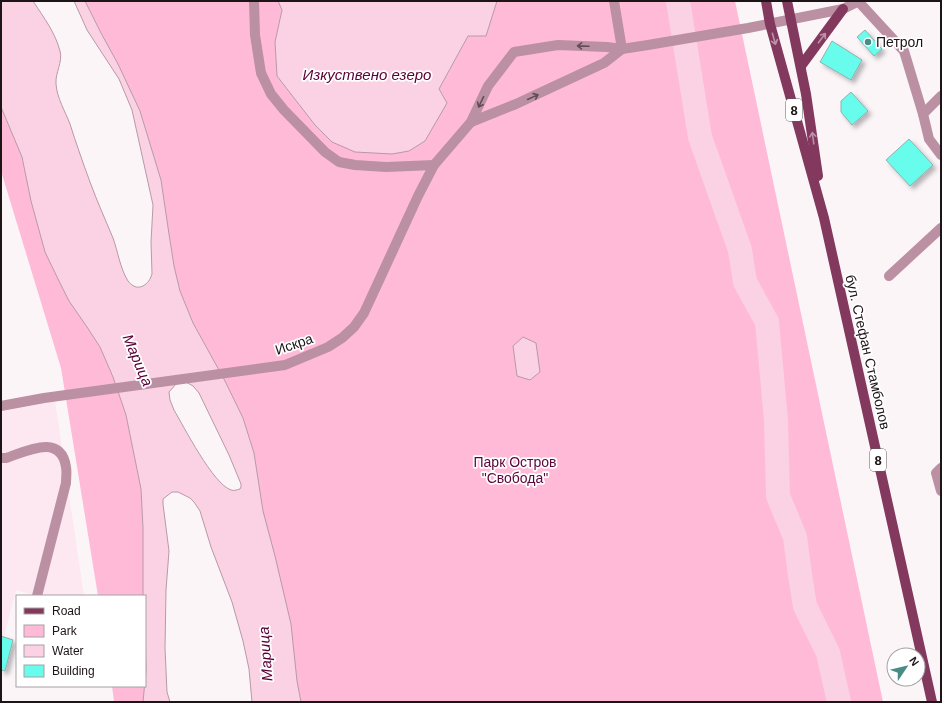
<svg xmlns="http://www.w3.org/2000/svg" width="942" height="703" viewBox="0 0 942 703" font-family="Helvetica,sans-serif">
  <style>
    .built { fill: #fde7f0 }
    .green { fill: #ffbad8 }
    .water { fill: #fbd2e3; stroke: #b899a6; fill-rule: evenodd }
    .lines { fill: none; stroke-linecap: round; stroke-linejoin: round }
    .river { stroke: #fbd2e3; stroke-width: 24 }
    .building { fill: #68fced; stroke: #90afab; filter: url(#shadow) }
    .minor { stroke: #bb90a2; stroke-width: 10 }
    .major { stroke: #82395d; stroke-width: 10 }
    .oneway { stroke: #ba92a6 }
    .oneway2 { stroke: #644c56 }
    .poi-dot { fill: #478d85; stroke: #fff; stroke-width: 1.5 }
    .labels { text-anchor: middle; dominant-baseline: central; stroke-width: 3.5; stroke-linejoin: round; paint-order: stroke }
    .shield { fill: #fff; stroke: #615a5d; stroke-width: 1 }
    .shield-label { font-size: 13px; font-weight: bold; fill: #1d1418 }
    .poi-label { font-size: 14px; fill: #1d1418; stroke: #fff; text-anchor: start }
    .street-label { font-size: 14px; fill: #1d1418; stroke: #fff }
    .park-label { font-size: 14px; fill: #5c053a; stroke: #fff }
    .water-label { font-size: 15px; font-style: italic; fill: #590036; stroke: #fff }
  </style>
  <defs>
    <filter id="shadow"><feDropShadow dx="3.5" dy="3.5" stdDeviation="2" flood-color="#0004"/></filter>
  </defs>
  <rect width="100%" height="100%" fill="#fbf5f8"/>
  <polygon class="built" points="55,401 84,596 37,596 16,590 1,648 1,412"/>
  <g class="green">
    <polygon points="85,1 278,1 282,10 275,42 277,76 315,125 447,103 439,89 468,36 486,36 497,1 735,1 883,702 301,702 263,511 254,453 243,418 225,381 193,323 180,291 174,266 169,234 161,180 140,111 118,64 101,33"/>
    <polygon points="1,107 22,157 31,201 45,252 87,327 100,347 113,377 126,415 141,489 143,528 143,596 98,596 61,368 1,171"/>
    <polygon points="145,636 146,670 143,702 114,702 112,686 145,686"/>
  </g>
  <g class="water">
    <path d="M1 1H33C44 18 55 32 60 51 63 62 55 73 56 84 57 98 65 111 70 124 76 143 83 163 90 182 97 201 105 219 113 238 118 252 120 268 128 281 132 286 137 289 143 286 148 283 150 280 152 274L151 242 153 205 132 110 119 79 87 30 74 1H85L101 33 118 64 140 111 161 180 169 234 174 266 180 291 193 323 225 381 243 418 254 453 263 511 275 556 291 624 297 681 301 702H252L249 669 243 641 232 602 211 547 200 511 194 502 190 498 178 492H172L163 499V504L169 551 166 590 165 648 167 692 170 702H143L146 670 145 636V596H143V528L141 489 126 415 113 377 100 347 87 327 69 301 59 281 45 252 31 201 22 157 1 107ZM186 382 193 386 199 393 229 455 241 484V487L240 489C236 490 234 491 231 490 213 484 184 427 174 410L170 400 169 392 176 384Z"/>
    <polygon points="278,1 497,1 486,36 468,36 439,89 447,103 425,141 409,151 392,154 355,152 332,142 315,125 277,76 275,42 282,10"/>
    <polygon points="523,337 536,343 540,372 530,380 517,376 513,346"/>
  </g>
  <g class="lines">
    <polyline class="river" points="678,1 700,137 740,250 745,282 767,322 776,420 778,496 795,537 800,575 805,606 828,653 839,702"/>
  </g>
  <g class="building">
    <polygon points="865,30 882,49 874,56 857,37"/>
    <polygon points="832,41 862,60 851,80 820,62"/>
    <polygon points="851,92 868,111 852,125 841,112 841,101"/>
    <polygon points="909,139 933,165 910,186 886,160"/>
    <polygon points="1,636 13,640 5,671 1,670"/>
  </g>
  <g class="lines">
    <g class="minor">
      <polyline points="254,1 255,35 261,73 271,94 284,110 325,152 339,162 355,165 386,167 434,165"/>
      <polyline points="614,1 622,49"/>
      <polyline points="858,1 904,51 923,114 929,139 941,155"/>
      <polyline points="923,114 941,96"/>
      <polyline points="471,122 516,104 604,63 622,49"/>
      <polyline points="889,276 941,228"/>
      <polyline points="1,406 44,398 285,365 328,347 342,338 354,327 364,313 418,196 434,165 471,122 488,86 514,52 558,45 607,47 622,49 648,45 748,28 843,9 859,1"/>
      <path d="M1 458H6C27 451 61 433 66 467 67 472 66 478 66 483L37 596"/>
      <polyline points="941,468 936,473 941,491"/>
    </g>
    <g class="major">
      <polyline points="766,1 770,24 824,218 932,702"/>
      <polyline points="787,1 806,94 818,176"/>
      <polyline points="801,66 843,9"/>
    </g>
  </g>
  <defs><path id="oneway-shaft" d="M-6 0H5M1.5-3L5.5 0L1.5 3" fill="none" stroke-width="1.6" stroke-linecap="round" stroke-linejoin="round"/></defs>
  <g class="oneway">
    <use href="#oneway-shaft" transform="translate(822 38) rotate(-53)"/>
    <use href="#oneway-shaft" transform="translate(774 39) rotate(74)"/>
    <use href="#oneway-shaft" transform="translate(813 138) rotate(-98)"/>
  </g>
  <g class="oneway2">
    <use href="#oneway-shaft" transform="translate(583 46) rotate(-178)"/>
    <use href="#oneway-shaft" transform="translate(533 97) rotate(-25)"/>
    <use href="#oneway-shaft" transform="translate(481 102) rotate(116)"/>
  </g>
  <circle class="poi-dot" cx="868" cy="42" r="4"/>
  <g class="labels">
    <g class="shield">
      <rect x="786" y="99" width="16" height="22" rx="3"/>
      <rect x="870" y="449" width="16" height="22" rx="3"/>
    </g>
    <g class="shield-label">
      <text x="794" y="110">8</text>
      <text x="878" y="460">8</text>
    </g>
    <g class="poi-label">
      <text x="876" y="42">Петрол</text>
    </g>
    <g class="street-label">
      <text transform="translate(294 344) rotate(-19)">Искра</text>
      <text transform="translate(868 352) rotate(77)">бул. Стефан Стамболов</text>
    </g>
    <g class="park-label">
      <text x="515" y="462">Парк Остров<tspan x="515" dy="16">"Свобода"</tspan></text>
    </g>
    <g class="water-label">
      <text x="367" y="74">Изкуствено езеро</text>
      <text transform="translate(138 360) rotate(67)">Марица</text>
      <text transform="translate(265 654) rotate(-94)">Марица</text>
    </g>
  </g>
  <rect width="942" height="703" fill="none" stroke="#1d1418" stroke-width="4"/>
  <rect x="16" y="595" width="130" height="92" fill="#ffffff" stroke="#a5a1a3"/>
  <rect x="24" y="608" width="20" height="6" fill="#82395d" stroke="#a5a1a3"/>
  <text x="52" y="615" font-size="12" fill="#1d1418">Road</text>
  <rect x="24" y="625" width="20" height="12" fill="#ffbad8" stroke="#a5a1a3"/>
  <text x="52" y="635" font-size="12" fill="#1d1418">Park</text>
  <rect x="24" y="645" width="20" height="12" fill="#fbd2e3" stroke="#a5a1a3"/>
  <text x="52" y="655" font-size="12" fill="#1d1418">Water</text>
  <rect x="24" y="665" width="20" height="12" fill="#68fced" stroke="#a5a1a3"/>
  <text x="52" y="675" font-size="12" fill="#1d1418">Building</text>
  <g transform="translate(906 667) rotate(55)"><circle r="19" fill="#ffffff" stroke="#a5a1a3"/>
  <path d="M0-3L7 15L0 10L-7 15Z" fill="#478d85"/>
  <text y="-6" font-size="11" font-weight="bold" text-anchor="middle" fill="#1d1418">N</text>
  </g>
</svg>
